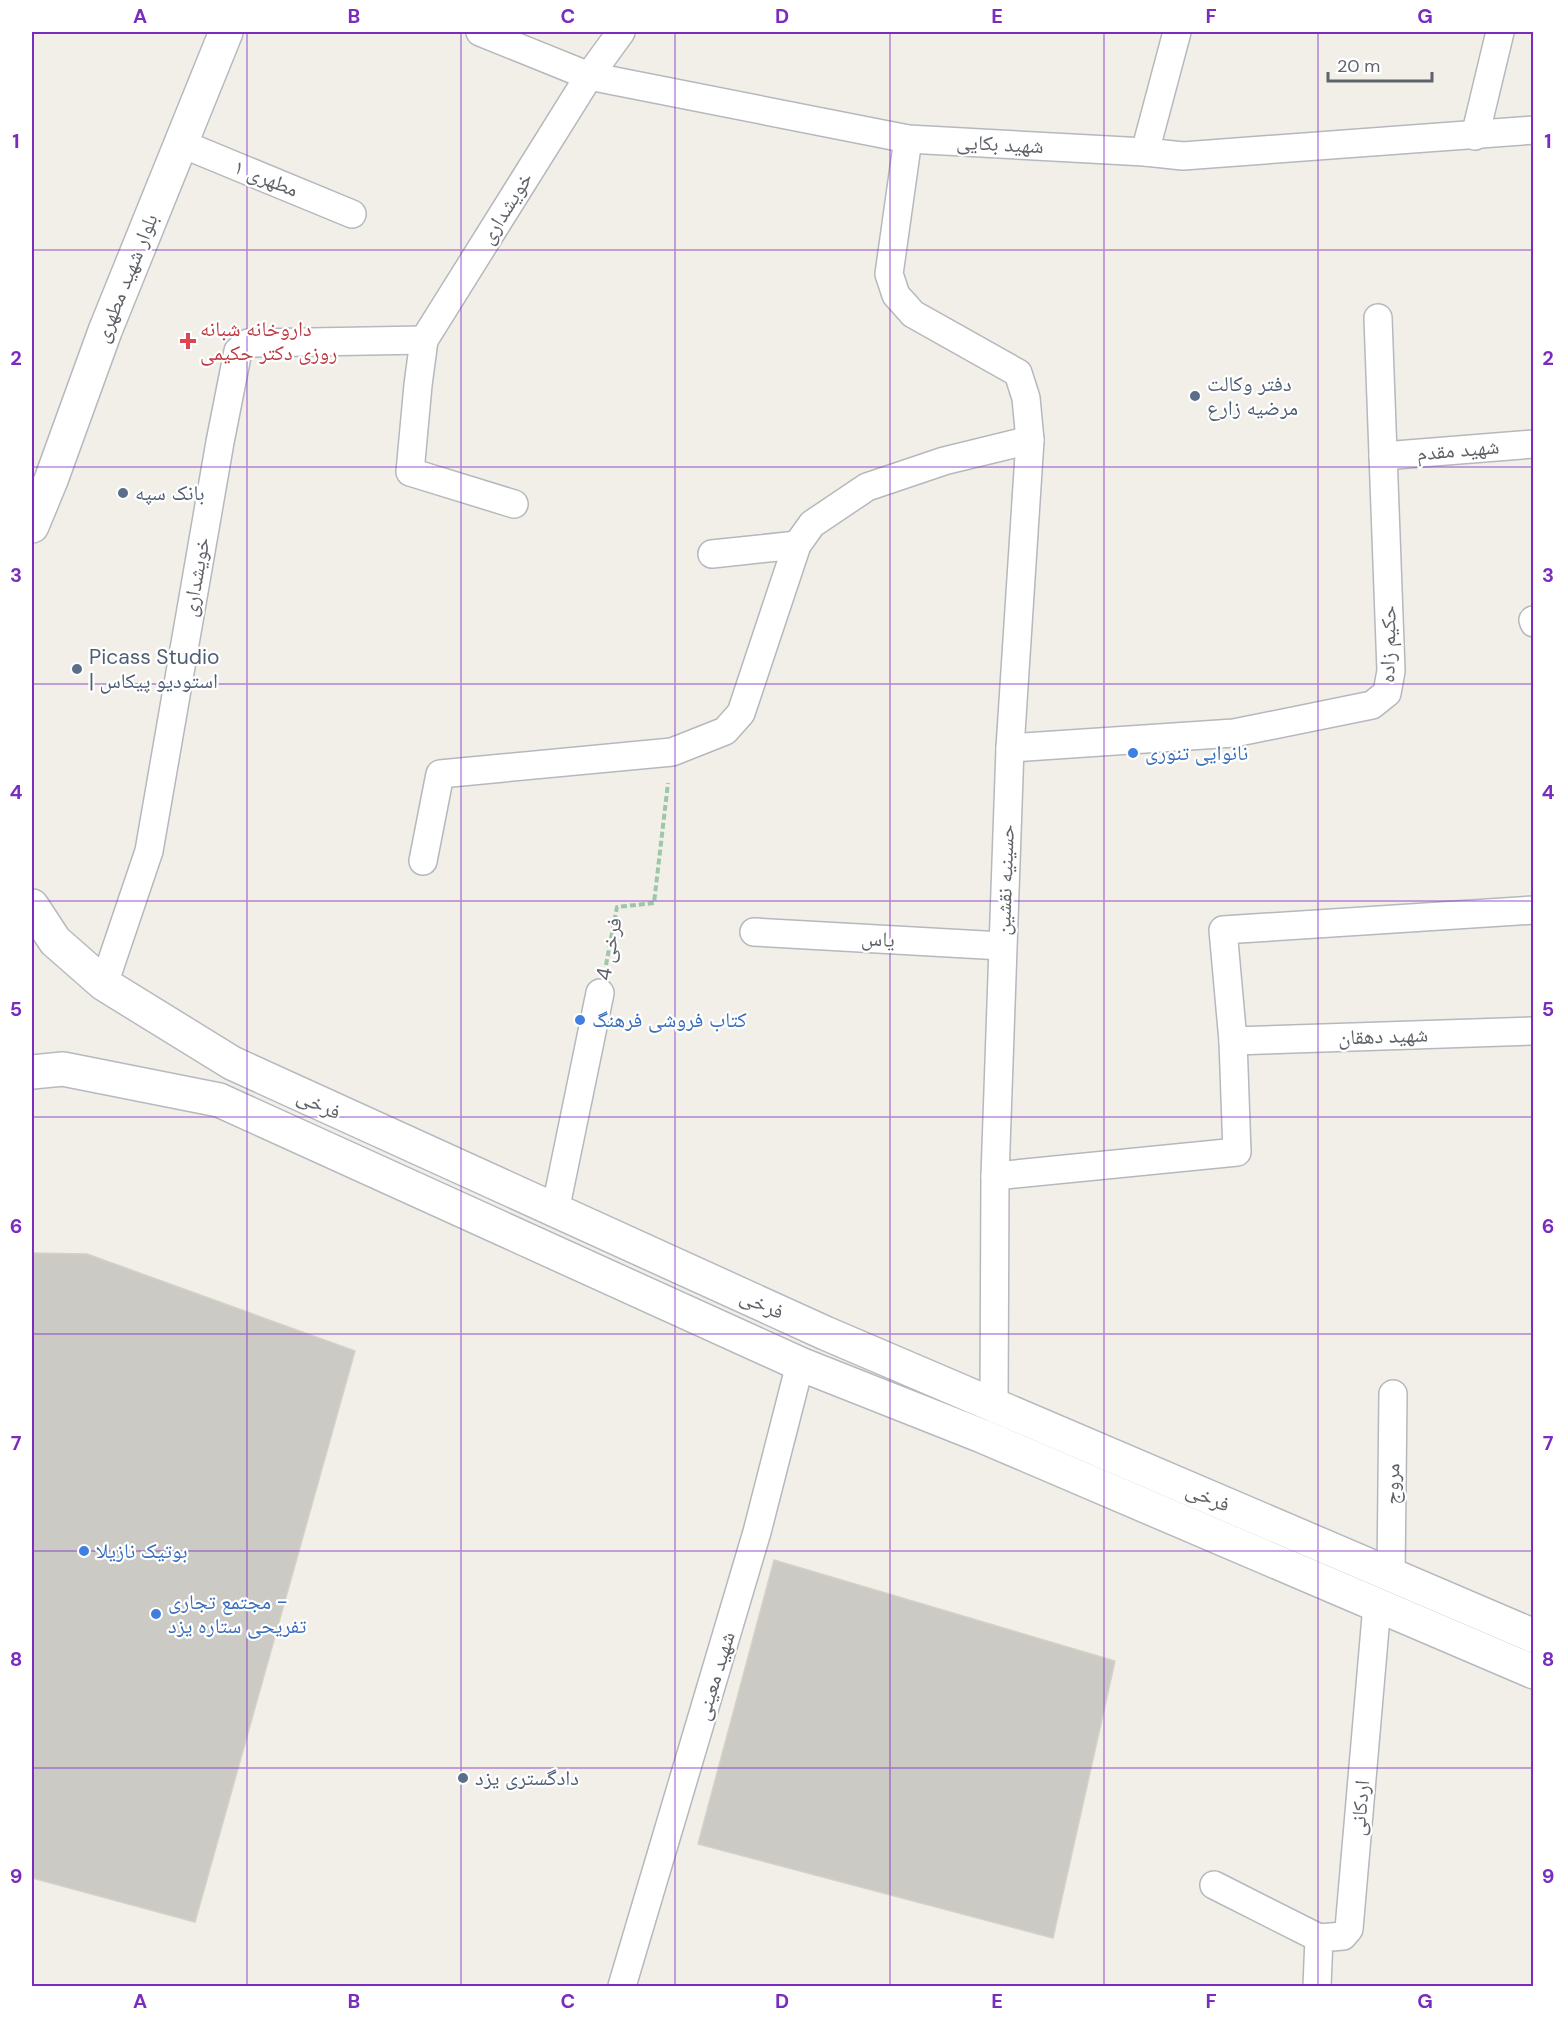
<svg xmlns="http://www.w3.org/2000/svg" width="1565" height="2018" viewBox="0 0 1565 2018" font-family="'DM Sans','Noto Naskh Arabic',sans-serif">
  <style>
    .building { fill: #cccac5; stroke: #d6d1c6; stroke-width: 1.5 }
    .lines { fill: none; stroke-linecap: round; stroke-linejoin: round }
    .street-casing { stroke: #b5b8bc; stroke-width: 30 }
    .secondary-casing { stroke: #b6babf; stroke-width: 36 }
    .path { stroke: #9cc7a9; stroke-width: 4; stroke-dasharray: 6 3; stroke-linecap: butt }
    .street { stroke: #fff; stroke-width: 27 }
    .secondary { stroke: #fff; stroke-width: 33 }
    .grid { fill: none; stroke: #7b2cbf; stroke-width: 1.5; stroke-opacity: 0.55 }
    .health-dot { fill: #e0444e; stroke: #fff; stroke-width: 2 }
    .service-dot { fill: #5c6f8a; stroke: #fff; stroke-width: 2 }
    .shop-dot { fill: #3f7fe0; stroke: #fff; stroke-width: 2 }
    .labels { text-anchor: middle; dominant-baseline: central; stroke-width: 4.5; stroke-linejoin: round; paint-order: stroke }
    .street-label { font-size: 21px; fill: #5f6368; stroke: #fff }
    .health-label { font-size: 21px; fill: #be3a42; stroke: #fff; text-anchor: start }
    .service-label { font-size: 21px; fill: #4e5e75; stroke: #fff; text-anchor: start }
    .shop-label { font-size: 21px; fill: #366cbe; stroke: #fff; text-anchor: start }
    .neatline { fill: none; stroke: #7b2cbf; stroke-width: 2 }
    .grid-label { font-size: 20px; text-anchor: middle; font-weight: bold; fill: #7b2cbf }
  </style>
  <rect width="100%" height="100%" fill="#f1efe8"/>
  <g class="building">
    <polygon points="32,1253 87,1254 355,1351 195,1922 32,1878"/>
    <polygon points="774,1560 1115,1661 1053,1938 698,1844"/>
  </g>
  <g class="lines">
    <defs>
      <g id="street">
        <polyline points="480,32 589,76 908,139 1145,152 1183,156 1534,130"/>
        <polyline points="1475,136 1500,32"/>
        <polyline points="908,139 889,274 896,295 913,314 1018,373 1026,398 1030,440 1010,748 995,1176 994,1405"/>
        <polyline points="180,143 352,214"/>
        <polyline points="1145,152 1177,32"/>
        <polyline points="1383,456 1534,444"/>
        <polyline points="514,504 410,472 418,385 424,340 589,76 621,32"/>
        <polyline points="712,554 797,545"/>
        <polyline points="1533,620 1534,623"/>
        <polyline points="1010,748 1234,733 1372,705 1387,693 1391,671 1378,318"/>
        <polyline points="423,861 440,774 672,752 725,731 741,713 797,545 812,524 867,487 944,461 1030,440"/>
        <polyline points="754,932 1002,946"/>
        <polyline points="104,984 149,851 220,442 238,351 248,343 424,340"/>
        <polyline points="1233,1041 1534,1031"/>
        <polyline points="995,1176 1237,1152 1233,1041 1223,930 1534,910"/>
        <polyline points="555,1211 600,993"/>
        <polyline points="1391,1575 1393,1394"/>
        <polyline points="1214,1885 1319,1938"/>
        <polyline points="622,1986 757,1532 800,1364"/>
        <polyline points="1317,1986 1319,1938 1343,1936 1349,1929 1377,1605"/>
      </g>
      <g id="secondary">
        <polyline points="32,526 51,480 105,331 226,32"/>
        <polyline points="32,906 55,941 104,984 232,1063 825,1333 1534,1636"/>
        <polyline points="32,1072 63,1069 219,1100 800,1364 982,1436 1534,1672"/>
      </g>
    </defs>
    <use href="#street" class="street-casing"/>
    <use href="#secondary" class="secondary-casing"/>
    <polyline class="path" points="606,965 617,907 654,903 668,783"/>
    <use href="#street" class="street"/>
    <use href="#secondary" class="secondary"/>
  </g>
  <path class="grid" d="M247 32V1986M461 32V1986M675 32V1986M890 32V1986M1104 32V1986M1318 32V1986M32 250H1534M32 467H1534M32 684H1534M32 901H1534M32 1117H1534M32 1334H1534M32 1551H1534M32 1768H1534"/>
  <path class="health-dot" d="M185 332h6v6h6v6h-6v6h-6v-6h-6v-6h6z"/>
  <g class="service-dot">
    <circle cx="1195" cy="396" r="6"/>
    <circle cx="123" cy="493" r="6"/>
    <circle cx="77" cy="669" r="6"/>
    <circle cx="463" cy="1778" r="6"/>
  </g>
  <g class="shop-dot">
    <circle cx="1133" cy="753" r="6"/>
    <circle cx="580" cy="1020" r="6"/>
    <circle cx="84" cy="1551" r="6"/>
    <circle cx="156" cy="1614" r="6"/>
  </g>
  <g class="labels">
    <g class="street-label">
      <text transform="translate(1000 144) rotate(3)">شهید بکایی</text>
      <text transform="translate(266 178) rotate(22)">مطهری ۱</text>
      <text transform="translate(506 208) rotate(-58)">خویشداری</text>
      <text transform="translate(126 278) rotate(-68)">بلوار شهید مطهری</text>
      <text transform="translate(1458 450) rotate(-5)">شهید مقدم</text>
      <text transform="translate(196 577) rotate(-80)">خویشداری</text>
      <text transform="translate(1388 644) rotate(-89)">حکیم زاده</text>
      <text transform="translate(1005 880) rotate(-88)">حسینیه نقشین</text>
      <text transform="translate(878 939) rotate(3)">یاس</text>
      <text transform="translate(609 949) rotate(-79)">فرخی 4</text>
      <text transform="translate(1383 1036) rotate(-2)">شهید دهقان</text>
      <text transform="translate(319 1104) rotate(25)">فرخی</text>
      <text transform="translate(762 1304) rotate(24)">فرخی</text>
      <text transform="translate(1392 1484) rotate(-89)">مروج</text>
      <text transform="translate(1208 1497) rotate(23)">فرخی</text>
      <text transform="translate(715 1676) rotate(-73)">شهید معینی</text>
      <text transform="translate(1360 1808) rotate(-85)">اردکانی</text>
    </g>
    <g class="health-label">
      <text x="200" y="329">داروخانه شبانه<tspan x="200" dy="24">روزی دکتر حکیمی</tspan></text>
    </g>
    <g class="service-label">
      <text x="1207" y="384">دفتر وکالت<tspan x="1207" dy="24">مرضیه زارع</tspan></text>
      <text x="135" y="493">بانک سپه</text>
      <text x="89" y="657">Picass Studio<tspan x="89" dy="24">| استودیو پیکاس</tspan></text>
      <text x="475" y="1778">دادگستری یزد</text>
    </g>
    <g class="shop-label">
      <text x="1145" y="753">نانوایی تنوری</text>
      <text x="592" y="1020">کتاب فروشی فرهنگ</text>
      <text x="96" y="1551">بوتیک نازیلا</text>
      <text x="168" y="1602">مجتمع تجاری -<tspan x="168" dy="24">تفریحی ستاره یزد</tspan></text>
    </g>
  </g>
  <rect width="1565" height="2018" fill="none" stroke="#ffffff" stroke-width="66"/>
  <path d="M1328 72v9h104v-9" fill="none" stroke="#5f6368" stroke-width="3"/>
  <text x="1337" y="72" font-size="18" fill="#5f6368" stroke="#ffffff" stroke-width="4.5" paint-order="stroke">20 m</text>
  <rect x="33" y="33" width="1499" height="1952" class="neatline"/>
  <g class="grid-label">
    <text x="140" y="23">A</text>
    <text x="354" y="23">B</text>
    <text x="568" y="23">C</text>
    <text x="782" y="23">D</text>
    <text x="997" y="23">E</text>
    <text x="1211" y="23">F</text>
    <text x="1425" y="23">G</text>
    <text x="16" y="148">1</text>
    <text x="1548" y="148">1</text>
    <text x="16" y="365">2</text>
    <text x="1548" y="365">2</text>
    <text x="16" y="582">3</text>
    <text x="1548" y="582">3</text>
    <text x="16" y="799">4</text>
    <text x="1548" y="799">4</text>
    <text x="16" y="1016">5</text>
    <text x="1548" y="1016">5</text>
    <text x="16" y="1233">6</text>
    <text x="1548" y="1233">6</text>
    <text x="16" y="1450">7</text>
    <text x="1548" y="1450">7</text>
    <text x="16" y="1666">8</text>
    <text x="1548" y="1666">8</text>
    <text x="16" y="1883">9</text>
    <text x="1548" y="1883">9</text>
    <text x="140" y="2008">A</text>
    <text x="354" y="2008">B</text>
    <text x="568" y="2008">C</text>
    <text x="782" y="2008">D</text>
    <text x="997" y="2008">E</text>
    <text x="1211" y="2008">F</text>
    <text x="1425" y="2008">G</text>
  </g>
</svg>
